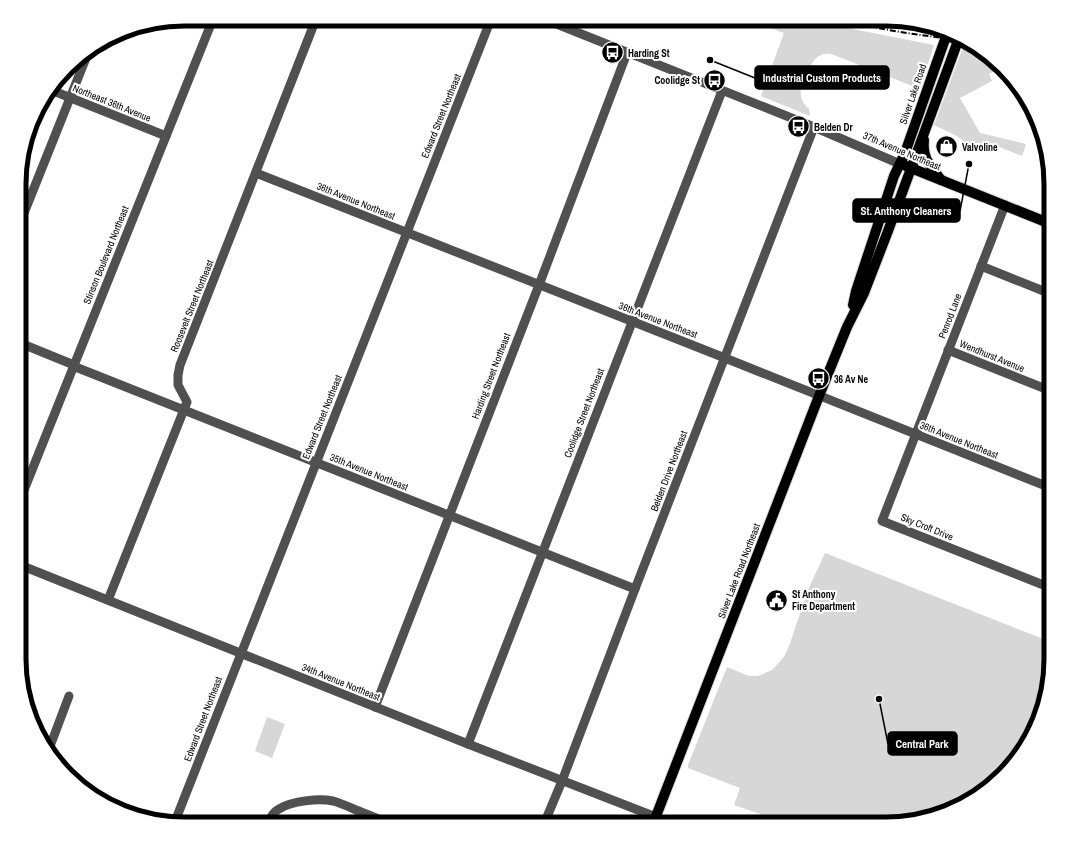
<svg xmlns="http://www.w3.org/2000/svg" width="1070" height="843" viewBox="0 0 1070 843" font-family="'Archivo Narrow',sans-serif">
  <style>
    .green { fill: #d7d7d7 }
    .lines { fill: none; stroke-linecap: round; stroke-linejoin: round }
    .major-casing { stroke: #dbdbdb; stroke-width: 12 }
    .minor { stroke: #505050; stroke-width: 9 }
    .major { stroke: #000; stroke-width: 10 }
    .rail { stroke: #000; stroke-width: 2; stroke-dasharray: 6 2 1 2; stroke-linecap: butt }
    .major-bridge-casing { stroke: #dbdbdb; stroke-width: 12; stroke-linecap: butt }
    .major-bridge { stroke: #000; stroke-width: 10 }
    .labels { text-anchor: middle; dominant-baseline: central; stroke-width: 4; stroke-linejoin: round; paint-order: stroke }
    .poi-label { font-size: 10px; font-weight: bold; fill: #000; stroke: #fff; text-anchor: start }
    .street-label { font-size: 10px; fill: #000; stroke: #fff }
    .rim { fill: none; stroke: #000; stroke-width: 5 }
    .leader { fill: none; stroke: #000; stroke-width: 1.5 }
    .callout-dot { fill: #000; stroke: #fff; stroke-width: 1.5 }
    .callout { fill: #000; stroke: #000; stroke-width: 1.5 }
    .callout-label { font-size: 11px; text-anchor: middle; font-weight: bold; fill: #fff }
  </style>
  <rect width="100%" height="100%" fill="#fff"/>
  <g class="green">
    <path d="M744 19H802L934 45 920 89 834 55C830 54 825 53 821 55 811 58 805 79 801 88 800 97 802 103 809 109L810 116 761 96 784 33Z"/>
    <polygon points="858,19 896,19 940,29 939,32 893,26"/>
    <polygon points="963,47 975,48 995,60 1000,68 989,74 992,81 960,98 980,133 1026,144 1022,156 987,142 984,150 966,143 957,136 934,125"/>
    <polygon points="825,553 1051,642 1051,670 1038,722 1010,768 949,811 886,824 765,824 768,817 734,805 740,788 688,768 688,765 727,667 749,676 758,676 772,670 784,657 789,646 808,590"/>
    <polygon points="267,717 285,724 272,758 255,751"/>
  </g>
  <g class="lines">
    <defs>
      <g id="major">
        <path d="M924 140C922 159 931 166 941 180"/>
        <polyline points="906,166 1051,224"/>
        <polyline points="853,305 856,291 894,176 905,153 938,59"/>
        <polyline points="653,824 819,396 847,327 864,293 888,231 951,60"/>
      </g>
    </defs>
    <use href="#major" class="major-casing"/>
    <g class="minor">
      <polyline points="544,19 814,127 900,164"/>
      <polyline points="51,90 166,136"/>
      <polyline points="256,173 725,358 1051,488"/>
      <polyline points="1005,205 882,521 1051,588"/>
      <polyline points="20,223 88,53"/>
      <polyline points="981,266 1051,294"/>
      <polyline points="20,343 74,365"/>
      <polyline points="948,350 1051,391"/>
      <polyline points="73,366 635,589"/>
      <polyline points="20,500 213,19"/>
      <polyline points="20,565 468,744 656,817"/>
      <polyline points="108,600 187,402 178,385 178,375 180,365 316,19"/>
      <polyline points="375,707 539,285 627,53"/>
      <polyline points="468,744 722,91"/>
      <polyline points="49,749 69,696"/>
      <polyline points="174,824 491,19"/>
      <path d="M268 824C270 818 273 812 279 809 291 801 319 798 333 801 341 803 349 807 356 810 368 815 379 819 391 824"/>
      <polyline points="544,824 562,781 635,589 814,127"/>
    </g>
    <use href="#major" class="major"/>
    <path class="rail" d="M836 19C878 29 920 36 963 40"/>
    <defs>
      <g id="major-bridge">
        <polyline points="938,59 948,31"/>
        <polyline points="951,60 959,38"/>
      </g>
    </defs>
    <use href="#major-bridge" class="major-bridge-casing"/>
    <use href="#major-bridge" class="major-bridge"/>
  </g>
  <defs>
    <symbol id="bus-disc" viewBox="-11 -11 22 22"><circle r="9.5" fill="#000" stroke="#fff"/><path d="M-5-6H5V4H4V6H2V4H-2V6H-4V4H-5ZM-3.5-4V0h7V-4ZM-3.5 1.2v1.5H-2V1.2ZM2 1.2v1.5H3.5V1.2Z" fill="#fff"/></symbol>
    <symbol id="shop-disc" viewBox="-11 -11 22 22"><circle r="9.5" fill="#000" stroke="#fff"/><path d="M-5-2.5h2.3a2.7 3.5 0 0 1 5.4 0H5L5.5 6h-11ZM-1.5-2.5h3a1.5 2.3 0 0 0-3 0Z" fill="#fff"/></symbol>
    <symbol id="civic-disc" viewBox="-11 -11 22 22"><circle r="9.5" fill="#000" stroke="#fff"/><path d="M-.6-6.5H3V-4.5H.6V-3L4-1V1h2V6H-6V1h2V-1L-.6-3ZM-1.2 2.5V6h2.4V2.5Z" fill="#fff"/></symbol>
  </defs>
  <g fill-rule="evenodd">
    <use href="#bus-disc" x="600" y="40" width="25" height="25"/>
    <use href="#bus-disc" x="702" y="68" width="25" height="25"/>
    <use href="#bus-disc" x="786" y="114" width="25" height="25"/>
    <use href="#shop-disc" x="934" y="134" width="25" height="25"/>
    <use href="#bus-disc" x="806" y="366" width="25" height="25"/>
    <use href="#civic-disc" x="764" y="588" width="25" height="25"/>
  </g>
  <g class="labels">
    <g class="poi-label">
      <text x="628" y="53">Harding St</text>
      <text x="700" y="80" text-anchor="end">Coolidge St</text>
      <text x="814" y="127">Belden Dr</text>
      <text x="962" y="147">Valvoline</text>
      <text x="834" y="379">36 Av Ne</text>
      <text x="792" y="594">St Anthony<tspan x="792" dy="12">Fire Department</tspan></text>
    </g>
    <g class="street-label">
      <text transform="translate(913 94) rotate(-71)">Silver Lake Road</text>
      <text transform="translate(112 103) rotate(22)">Northeast 36th Avenue</text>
      <text transform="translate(441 116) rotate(-68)">Edward Street Northeast</text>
      <text transform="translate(902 151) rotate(23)">37th Avenue Northeast</text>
      <text transform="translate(356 201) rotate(22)">36th Avenue Northeast</text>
      <text transform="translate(106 255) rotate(-68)">Stinson Boulevard Northeast</text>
      <text transform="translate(192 306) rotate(-68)">Roosevelt Street Northeast</text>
      <text transform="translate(950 316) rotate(-69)">Penrod Lane</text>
      <text transform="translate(658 320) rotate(21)">36th Avenue Northeast</text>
      <text transform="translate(992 356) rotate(22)">Wendhurst Avenue</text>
      <text transform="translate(491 376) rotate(-69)">Harding Street Northeast</text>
      <text transform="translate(584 413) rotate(-69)">Coolidge Street Northeast</text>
      <text transform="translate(322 417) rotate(-68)">Edward Street Northeast</text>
      <text transform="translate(959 440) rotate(22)">36th Avenue Northeast</text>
      <text transform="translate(669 471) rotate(-69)">Belden Drive Northeast</text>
      <text transform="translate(369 472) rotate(22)">35th Avenue Northeast</text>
      <text transform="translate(927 527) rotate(22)">Sky Croft Drive</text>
      <text transform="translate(739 571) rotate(-69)">Silver Lake Road Northeast</text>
      <text transform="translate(341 682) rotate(22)">34th Avenue Northeast</text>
      <text transform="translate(203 719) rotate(-69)">Edward Street Northeast</text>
    </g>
  </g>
  <path d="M0 0H1070V843H0ZM184 26H886A158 158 0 0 1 1044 184V659A158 158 0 0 1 886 817H184A158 158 0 0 1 26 659V184A158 158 0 0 1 184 26Z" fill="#fff" fill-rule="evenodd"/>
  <path class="rim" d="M184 26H886A158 158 0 0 1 1044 184V659A158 158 0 0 1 886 817H184A158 158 0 0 1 26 659V184A158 158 0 0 1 184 26Z"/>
  <path class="leader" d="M710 60L755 78M969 164L960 211M879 699L888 744"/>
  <g class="callout-dot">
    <circle cx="710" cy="60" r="4"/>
    <circle cx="969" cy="164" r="4"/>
    <circle cx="879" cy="699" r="4"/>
  </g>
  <g class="callout">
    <rect x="755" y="66" width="134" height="23" rx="4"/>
    <rect x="853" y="199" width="107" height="23" rx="4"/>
    <rect x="888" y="732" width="69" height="23" rx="4"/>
  </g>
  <g class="callout-label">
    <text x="822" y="82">Industrial Custom Products</text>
    <text x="906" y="215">St. Anthony Cleaners</text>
    <text x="922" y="748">Central Park</text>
  </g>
</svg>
